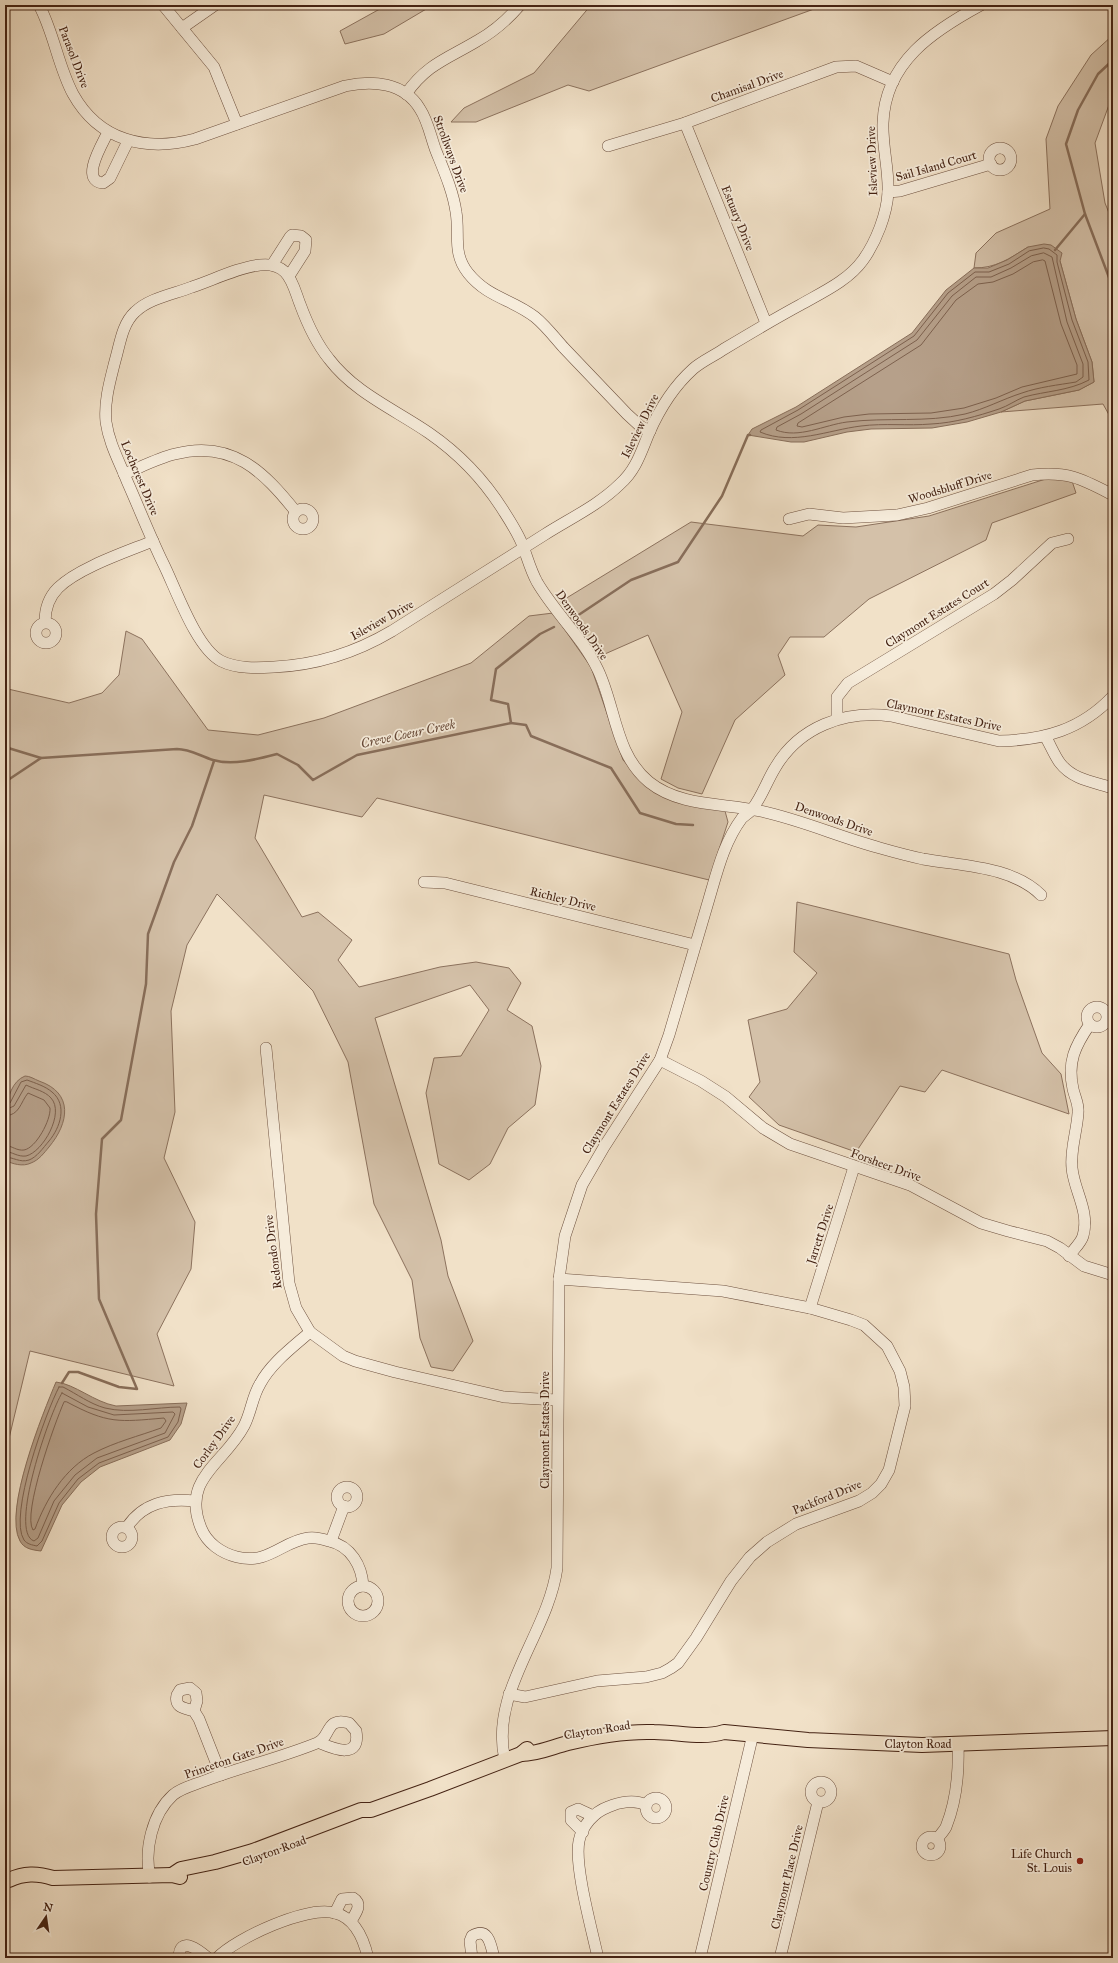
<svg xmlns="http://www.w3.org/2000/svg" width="1118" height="1963" viewBox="0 0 1118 1963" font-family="'IM FELL Great Primer',serif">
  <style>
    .green { fill: #d4c1a9; stroke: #8c725e }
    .water { fill: #b6a08a; stroke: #886e5a }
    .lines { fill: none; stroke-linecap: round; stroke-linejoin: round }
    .shore { stroke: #7d614e; stroke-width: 1 }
    .stream { stroke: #886e5a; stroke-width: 2.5 }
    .minor-casing { stroke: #6f5240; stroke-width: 12 }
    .major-casing { stroke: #442213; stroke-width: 16 }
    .minor { stroke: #f6ecdb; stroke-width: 11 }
    .major { stroke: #f1e1c8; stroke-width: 14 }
    .poi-dot { fill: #8f2418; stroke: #f6ecdb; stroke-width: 1.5 }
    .labels { text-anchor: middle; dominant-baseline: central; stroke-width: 3.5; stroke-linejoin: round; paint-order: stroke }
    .street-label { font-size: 12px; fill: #442213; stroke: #f6ecdb }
    .poi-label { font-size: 12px; fill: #442213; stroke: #f6ecdb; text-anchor: end }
    .water-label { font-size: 13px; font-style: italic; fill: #664837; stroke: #f6ecdb }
  </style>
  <rect width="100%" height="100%" fill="#f1e1c8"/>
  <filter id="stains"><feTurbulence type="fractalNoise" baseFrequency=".005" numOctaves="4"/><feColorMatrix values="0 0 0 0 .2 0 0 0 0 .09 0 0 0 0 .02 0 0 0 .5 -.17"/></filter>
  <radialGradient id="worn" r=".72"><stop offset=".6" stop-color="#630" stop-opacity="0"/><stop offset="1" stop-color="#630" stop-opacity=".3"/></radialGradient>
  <g class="green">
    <polygon points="387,5 433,5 384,34 345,44 340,31"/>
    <polygon points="591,5 825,5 589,91 568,85 476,122 451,122 464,108 534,73"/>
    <path d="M1113 35V94L1095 143 1105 203 1113 223V422L1103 404 1001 412 1025 401 1079 390 1094 382 1092 362 1076 319 1060 261 1028 247C1009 259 996 268 974 268L976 253 996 233 1050 209 1046 139 1058 106 1091 55Z"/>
    <polygon points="1070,475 1076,493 992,523 986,540 869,599 824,637 790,637 778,655 785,675 735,720 702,794 678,788 661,779 682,712 648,635 598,657 560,602 691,522 803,536 818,525 856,527 929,516 1052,477"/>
    <polygon points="553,613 591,667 623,760 636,774 706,805 725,811 728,822 709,880 377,798 362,817 264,795 255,838 302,917 318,912 352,940 338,960 359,987 440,967 476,962 509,968 521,983 507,1010 532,1026 541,1066 535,1105 508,1128 490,1164 469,1180 439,1164 426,1093 434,1058 461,1056 489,1010 470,985 375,1018 441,1240 448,1276 473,1341 453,1371 431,1367 420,1338 412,1280 374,1204 348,1062 313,991 217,894 187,945 171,1011 175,1112 164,1158 195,1222 191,1269 157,1334 174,1386 30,1351 5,1455 5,690 8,689 69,703 102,693 119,675 126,631 142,639 208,730 258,735 324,718 471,663 529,616"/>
    <polygon points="797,902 1009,954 1016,980 1042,1053 1061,1074 1069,1114 942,1070 925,1092 900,1086 856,1152 779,1125 749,1097 760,1082 748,1020 787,1009 817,973 794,952"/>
  </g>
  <g class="water">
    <polygon points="1044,244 1051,245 1062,253 1060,261 1076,319 1092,362 1094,382 1079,390 1025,401 1001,412 967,422 932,428 871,429 847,432 804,442 791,442 748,435 752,429 796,407 912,333 946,290 974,268 988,268 1007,260 1028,247"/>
    <path d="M25 1076C30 1076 34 1079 39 1081 74 1093 69 1123 49 1147 44 1153 39 1160 31 1163 23 1167 12 1164 5 1160 5 1137 0 1086 25 1076Z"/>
    <path d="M56 1382C75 1384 94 1402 116 1406L187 1403 181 1424 170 1440 100 1467 81 1482 62 1505 41 1551C33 1550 24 1549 20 1541 3 1511 43 1413 56 1382Z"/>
  </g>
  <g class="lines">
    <g class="shore">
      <path d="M1044 248 1049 249 1057 255V262L1072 320 1088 362 1089 380C1068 391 1046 391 1024 397 1016 400 1008 406 999 409 978 416 954 423 931 424 908 426 884 423 861 426 828 430 793 446 760 432L761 430 798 410 914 336 948 293 975 272H989L1009 264 1029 251Z"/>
      <path d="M1044 253 1052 257 1067 322 1083 364V377L1076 382C1058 385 1039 387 1022 393 1003 399 985 409 965 414 926 423 887 417 847 422 824 425 799 439 776 430L777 427 801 414 917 340 952 296 976 277H991L1011 268 1031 256Z"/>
      <polygon points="1043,260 1045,261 1061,324 1077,365 1077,374 1022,387 996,398 964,408 931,413 869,414 844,417 802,427 797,426 798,423 921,345 956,300 978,284 993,282 1013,274 1033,262"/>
      <path d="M5 1105 10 1103 21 1082 27 1080C35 1083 45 1086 52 1092 68 1105 60 1128 49 1141 43 1148 37 1157 29 1160 20 1163 13 1157 5 1157"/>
      <path d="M5 1110 14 1106 26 1085C34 1089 45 1091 51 1098 65 1113 43 1152 26 1156 18 1157 12 1152 5 1151"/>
      <path d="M5 1116C20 1115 20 1103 28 1093L44 1100 50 1108C51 1120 36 1148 24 1150 17 1151 12 1146 5 1145"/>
      <path d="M59 1387H63C77 1394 90 1404 105 1408 129 1414 156 1407 180 1407L181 1409 178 1422 168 1437 99 1463 78 1479 59 1503 42 1541 37 1546C32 1545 27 1544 24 1540 8 1516 46 1412 59 1387Z"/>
      <path d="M62 1393 88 1407 114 1415 173 1412 175 1414 165 1433 97 1458 75 1475 54 1501 38 1538 34 1541C8 1532 50 1412 62 1393Z"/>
      <path d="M67 1402C108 1424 119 1422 164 1418L166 1421 161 1428C139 1436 115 1442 94 1453 65 1468 46 1499 35 1529L33 1530C22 1514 55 1422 64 1402Z"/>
    </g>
    <g class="stream">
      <polyline points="1085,214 1113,288"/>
      <polyline points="1055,250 1085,214 1066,144 1078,110 1098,74 1113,60"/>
      <polyline points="574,618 631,580 678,562 722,496 748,435 750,435"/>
      <polyline points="511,723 526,725 531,736 611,768 640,813 676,824 693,825"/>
      <polyline points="5,747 41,758"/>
      <path d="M5 786 8 780 41 758 177 749C190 749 200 756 213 760 233 766 258 759 277 754L298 765 313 780 357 755 511 723 508 704 491 700 496 669 540 634 554 627"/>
      <polyline points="62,1383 69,1372 78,1372 119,1387 137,1389 99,1299 96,1214 102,1139 121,1120 146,984 148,934 174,862 192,826 214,761"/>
    </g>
    <defs>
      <g id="minor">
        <path d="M39 5C54 33 58 66 73 94 99 141 146 152 195 139L345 86C372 80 404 82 420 109 428 121 431 138 436 151 444 171 453 191 456 212 460 234 452 253 468 273 488 298 512 299 535 317 546 326 555 338 564 348 585 370 606 392 627 414L640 426 650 431"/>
        <polyline points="163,5 214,67 237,124"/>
        <path d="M981 5C933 31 885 62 883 123 882 146 889 169 888 192 887 214 876 242 863 260 848 281 821 293 800 305 774 319 749 334 724 349 714 356 702 361 693 369 673 387 660 408 649 433 641 452 636 470 620 484 599 505 569 519 544 535 493 567 443 599 392 631 355 653 317 665 274 667 257 668 237 669 221 661 196 648 176 589 163 563 150 536 139 508 127 481 119 461 109 443 106 422 104 401 110 381 115 361 120 344 122 324 135 312 149 298 174 294 192 287 213 280 239 267 260 265 269 264 278 265 285 272 293 280 296 294 300 304 307 323 316 343 329 359 355 393 394 409 429 433 458 453 484 480 503 510 510 521 520 536 524 549 528 560 531 571 537 582 555 613 583 638 598 670 616 708 615 754 649 782 680 807 724 803 760 811 802 820 839 837 880 848 894 852 909 856 923 859 961 866 1012 866 1041 895"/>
        <polyline points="182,28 215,5"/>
        <path d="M406 94C427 64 447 59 477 41 493 32 508 19 520 5"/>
        <polyline points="685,123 766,323"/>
        <path d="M108 132C103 143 79 181 103 183L110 178 128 141"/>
        <polyline points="608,146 685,123 836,67 856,66 893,82"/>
        <circle cx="1000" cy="159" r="11"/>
        <polyline points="888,192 900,191 991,164"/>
        <polyline points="272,265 290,237 292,235 301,236 306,240 305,251 289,276"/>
        <path d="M124 474C141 467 158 458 175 454 232 439 264 472 296 512"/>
        <circle cx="303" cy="519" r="10"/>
        <path d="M789 519 809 514 843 518 897 515 928 508 1032 475C1069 471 1082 479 1113 495"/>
        <path d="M45 622C45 609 49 597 58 588 78 568 126 552 153 541"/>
        <circle cx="46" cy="633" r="10"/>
        <polyline points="837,718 837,697 848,683 994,594 1012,580 1052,543 1068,539"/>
        <path d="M1045 736C1050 744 1054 755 1060 763 1073 780 1094 782 1113 788"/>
        <polyline points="424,882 445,883 695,945"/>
        <circle cx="1097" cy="1017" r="10"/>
        <polyline points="266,1048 289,1283 296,1308 310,1332 343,1356 355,1361 395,1372 504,1397 557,1400"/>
        <polyline points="660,1060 701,1081 726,1097 763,1128 790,1144 910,1185 981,1223 1008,1231 1047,1241 1060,1248 1084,1266 1113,1275"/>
        <path d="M1069 1256C1073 1250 1081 1243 1083 1236 1090 1211 1074 1191 1072 1168 1070 1150 1077 1131 1078 1113 1079 1104 1075 1098 1073 1089 1067 1062 1075 1046 1090 1024"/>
        <polyline points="810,1308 854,1167"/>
        <path d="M310 1332C293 1347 271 1363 260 1384 252 1397 251 1413 244 1426 224 1464 181 1478 201 1528 207 1543 221 1553 237 1557 268 1565 283 1541 308 1538 315 1537 323 1539 329 1541 351 1546 362 1566 363 1586"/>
        <circle cx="347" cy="1497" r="10"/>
        <circle cx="122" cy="1537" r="10"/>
        <path d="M127 1527C143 1503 167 1498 195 1501"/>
        <polyline points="331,1541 344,1506"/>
        <circle cx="363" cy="1601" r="15"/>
        <polyline points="509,1694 525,1697 597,1681 646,1677 662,1673 671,1668 678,1663 696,1638 731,1581 750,1557 767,1542 796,1524 859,1501 872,1493 881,1484 889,1470 905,1406 904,1387 900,1371 887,1346 864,1325 851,1320 810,1308 723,1291 559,1279"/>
        <path d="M194 1711 197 1701 196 1693 190 1688 180 1690 177 1695C174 1708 185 1708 194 1711L199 1719 221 1775"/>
        <path d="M505 1760C489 1692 548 1634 557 1568L559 1279 565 1236 582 1185 604 1147 660 1060 669 1035C682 990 696 944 709 899 717 872 724 842 742 818 745 815 751 812 753 808 762 796 767 781 775 768 799 727 844 710 891 716L999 741C1044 740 1081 730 1113 696"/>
        <circle cx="821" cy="1792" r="10"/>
        <circle cx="656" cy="1808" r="10"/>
        <polyline points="583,1832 571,1820 571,1812 578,1809 593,1816"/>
        <circle cx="931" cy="1846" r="9"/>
        <path d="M937 1839C940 1835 944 1831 946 1827 956 1802 959 1770 958 1744"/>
        <path d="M150 1877C144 1850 152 1814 173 1795 181 1788 194 1785 204 1781 241 1767 280 1758 317 1743 331 1738 325 1716 349 1723L356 1731C361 1760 334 1749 320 1743"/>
        <path d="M335 1913 342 1899 353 1898C363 1904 356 1913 351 1921"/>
        <path d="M179 1958C179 1934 200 1951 208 1958"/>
        <path d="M217 1958C236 1938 308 1905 335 1913 355 1918 364 1940 368 1958"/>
        <path d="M472 1958 470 1941 472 1936C489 1926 491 1946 494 1958"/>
        <path d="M598 1958C592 1930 574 1866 579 1841 582 1826 594 1812 608 1807 619 1802 635 1799 646 1805"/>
        <polyline points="700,1958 753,1734"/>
        <polyline points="780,1958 818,1802"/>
      </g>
      <g id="major">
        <path d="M521 1754C538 1754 552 1747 568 1743 596 1736 625 1731 654 1732 677 1732 702 1739 724 1732L808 1740 922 1745 1113 1738"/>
        <polyline points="172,1875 181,1869 215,1862 253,1851 361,1810 371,1810 430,1789 521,1754 527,1749"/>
        <path d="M9 1880C24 1873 37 1873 53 1878L172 1875 180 1877"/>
      </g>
    </defs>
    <use href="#minor" class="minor-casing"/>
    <use href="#major" class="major-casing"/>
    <use href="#minor" class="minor"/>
    <use href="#major" class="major"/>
  </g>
  <circle class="poi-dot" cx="1080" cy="1861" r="4"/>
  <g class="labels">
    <g class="street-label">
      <text transform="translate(74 57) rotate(69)">Parasol Drive</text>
      <text transform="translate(747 86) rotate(-20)">Chamisal Drive</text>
      <text transform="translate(451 154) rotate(70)">Strollways Drive</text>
      <text transform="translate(872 161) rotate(-92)">Isleview Drive</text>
      <text transform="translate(936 166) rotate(-16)">Sail Island Court</text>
      <text transform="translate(738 218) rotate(68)">Estuary Drive</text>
      <text transform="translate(640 426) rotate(-64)">Isleview Drive</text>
      <text transform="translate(140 478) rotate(67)">Lochcrest Drive</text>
      <text transform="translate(950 487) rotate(-17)">Woodsbluff Drive</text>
      <text transform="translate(937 613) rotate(-32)">Claymont Estates Court</text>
      <text transform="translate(382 620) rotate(-29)">Isleview Drive</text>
      <text transform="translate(582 625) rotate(55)">Denwoods Drive</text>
      <text transform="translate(944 715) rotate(12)">Claymont Estates Drive</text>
      <text transform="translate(834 819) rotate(19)">Denwoods Drive</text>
      <text transform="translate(563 899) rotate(14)">Richley Drive</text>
      <text transform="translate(616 1103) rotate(-58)">Claymont Estates Drive</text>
      <text transform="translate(886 1165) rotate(20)">Forsheer Drive</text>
      <text transform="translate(820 1234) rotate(-72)">Jarrett Drive</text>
      <text transform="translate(273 1252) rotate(-97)">Redondo Drive</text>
      <text transform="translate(545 1430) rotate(-90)">Claymont Estates Drive</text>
      <text transform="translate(214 1442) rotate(-54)">Corley Drive</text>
      <text transform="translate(827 1497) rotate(-22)">Packford Drive</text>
      <text transform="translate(597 1730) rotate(-9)">Clayton Road</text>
      <text x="918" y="1744">Clayton Road</text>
      <text transform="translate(234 1758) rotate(-19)">Princeton Gate Drive</text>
      <text transform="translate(714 1843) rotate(-77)">Country Club Drive</text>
      <text transform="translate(274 1851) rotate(-20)">Clayton Road</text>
      <text transform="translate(787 1877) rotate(-77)">Claymont Place Drive</text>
    </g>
    <g class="poi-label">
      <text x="1072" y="1854">Life Church<tspan x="1072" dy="14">St. Louis</tspan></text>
    </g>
    <g class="water-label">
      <text transform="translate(408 734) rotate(-12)">Creve Coeur Creek</text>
    </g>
  </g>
  <rect width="1118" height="1963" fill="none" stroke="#f1e1c8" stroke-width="20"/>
  <rect x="6" y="6" width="1106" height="1951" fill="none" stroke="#442213" stroke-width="2"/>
  <rect x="10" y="10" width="1098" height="1943" fill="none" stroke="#442213"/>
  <g transform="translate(46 1917) rotate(13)" stroke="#f6ecdb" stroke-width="3" paint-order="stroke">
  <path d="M0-3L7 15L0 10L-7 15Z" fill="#442213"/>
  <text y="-6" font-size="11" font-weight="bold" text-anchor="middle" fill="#442213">N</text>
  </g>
  <rect width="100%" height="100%" filter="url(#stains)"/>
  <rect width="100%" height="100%" fill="url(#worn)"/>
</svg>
